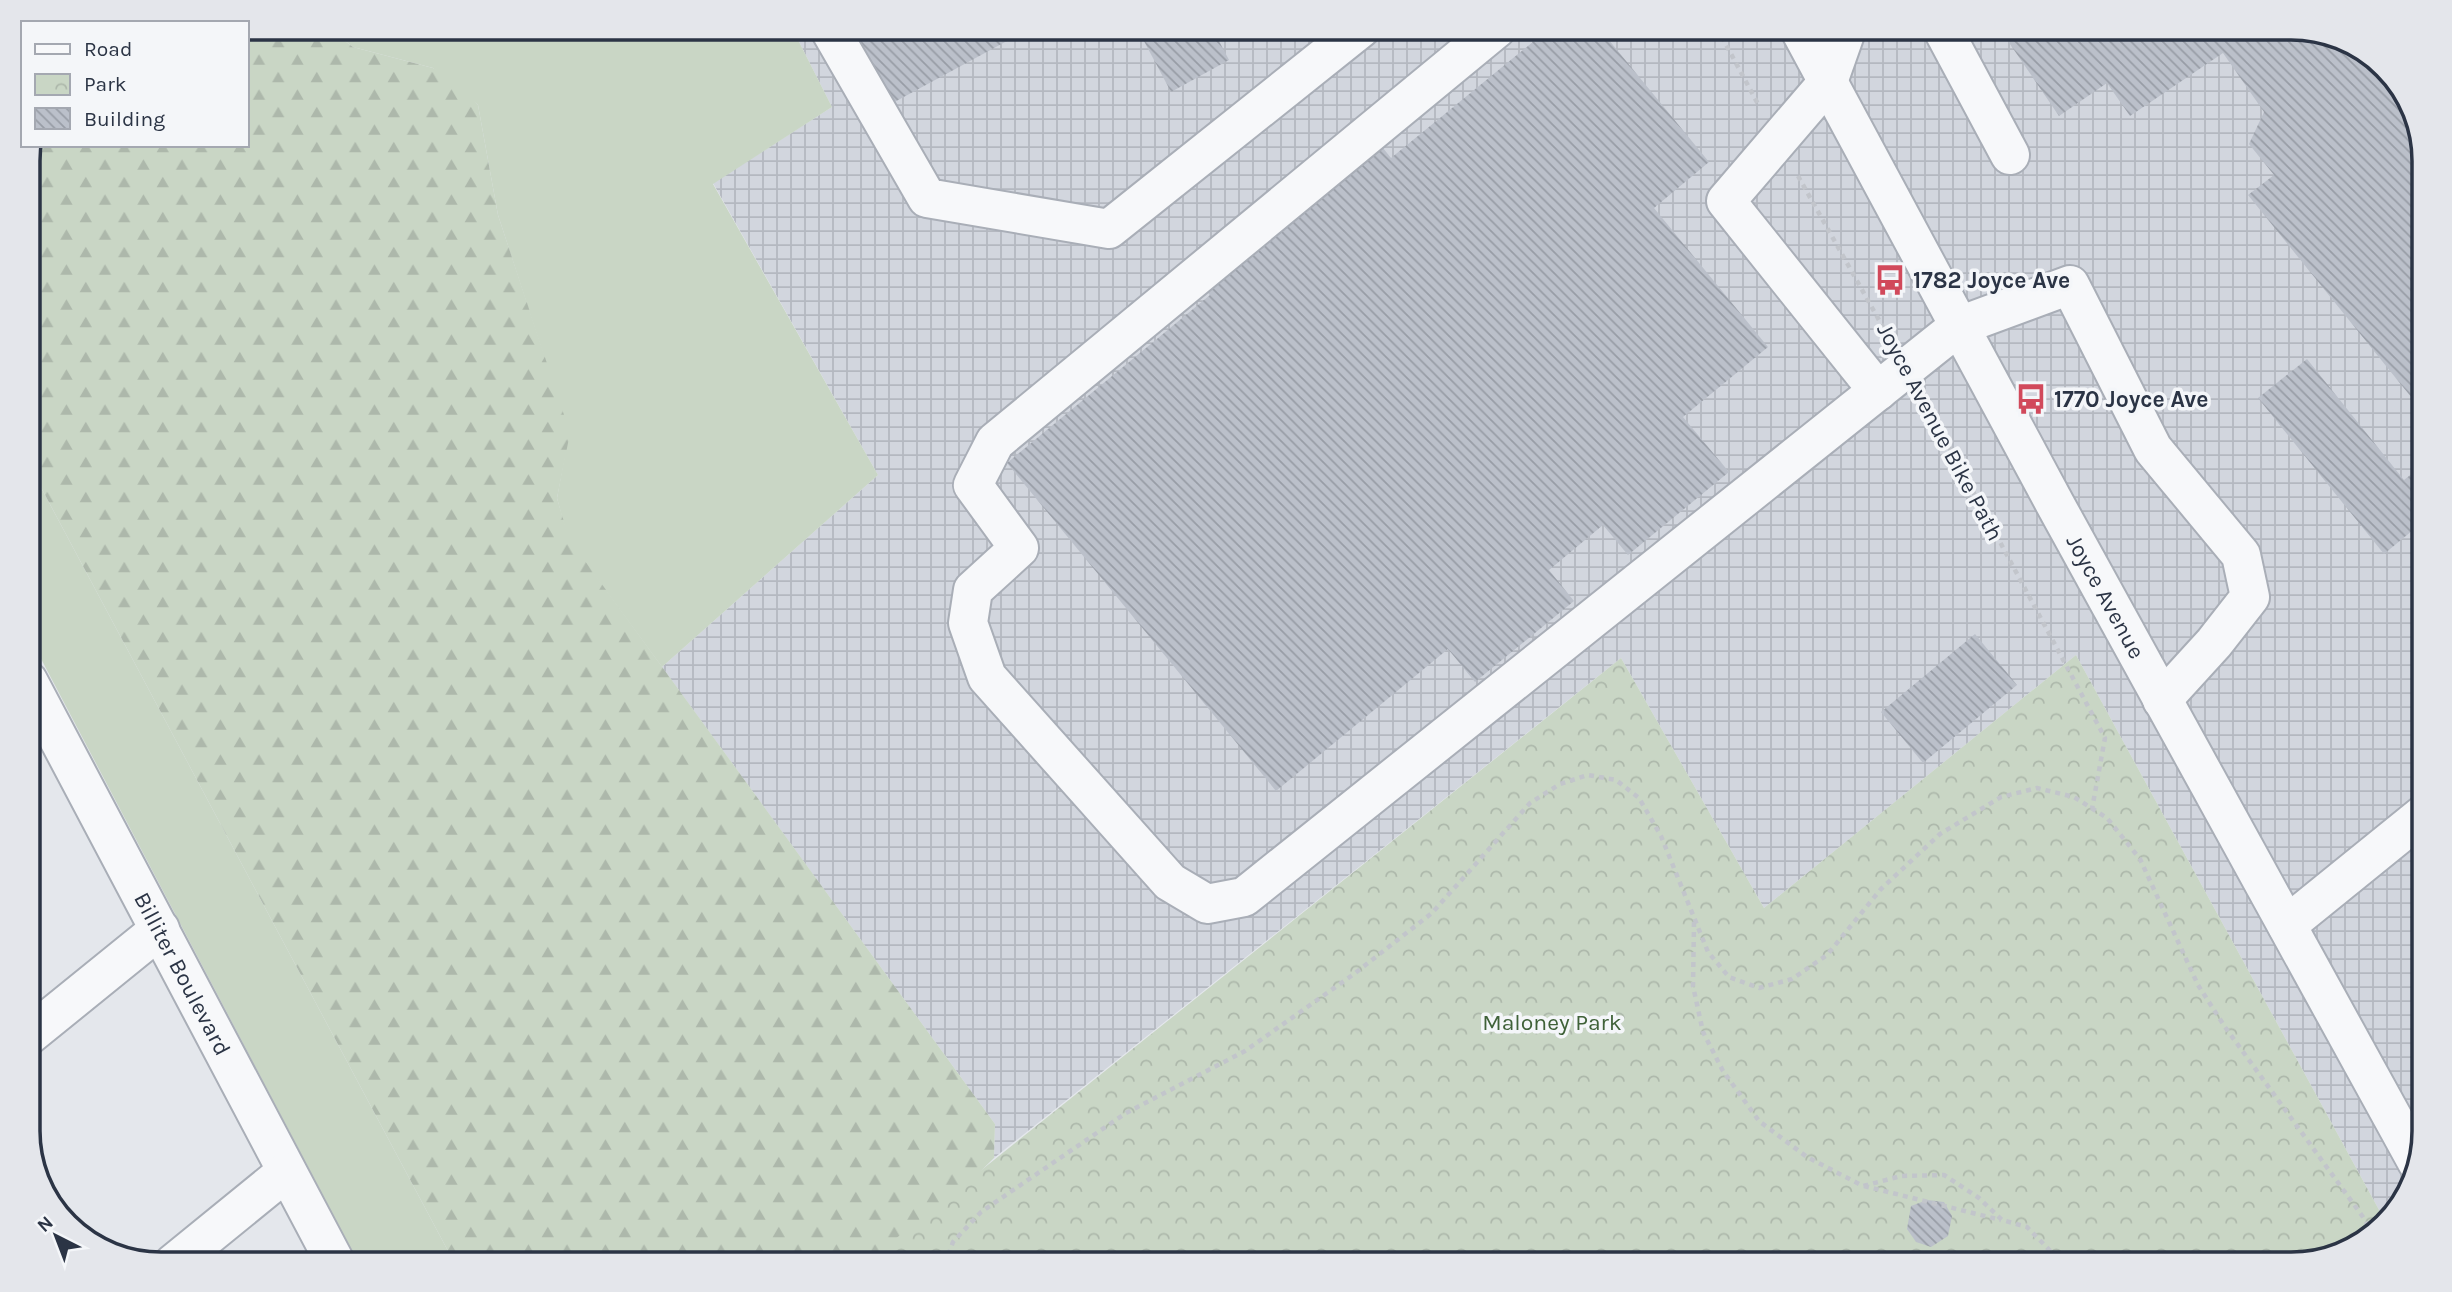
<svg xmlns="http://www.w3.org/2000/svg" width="2452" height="1292" viewBox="0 0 2452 1292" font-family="Karla,sans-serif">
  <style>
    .industrial { fill: url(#industrial-grid) }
    .green { fill: #c9d6c5 }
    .forest { fill: url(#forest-firs) }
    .park { fill: url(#park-crowns) }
    .building { fill: url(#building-back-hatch) }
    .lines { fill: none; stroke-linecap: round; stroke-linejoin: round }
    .minor-casing { stroke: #a9aeb7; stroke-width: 42 }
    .path { stroke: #c2c5cb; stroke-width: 4.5; stroke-dasharray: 5 5; stroke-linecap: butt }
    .minor { stroke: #f7f8fa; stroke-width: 38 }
    .labels { text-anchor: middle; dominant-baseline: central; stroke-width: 7; stroke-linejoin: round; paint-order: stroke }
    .poi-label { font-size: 23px; font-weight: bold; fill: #2b3445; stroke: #f4f6f9; text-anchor: start }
    .street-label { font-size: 23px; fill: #2b3445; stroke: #f4f6f9 }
    .park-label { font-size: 23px; fill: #3f6138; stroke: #f4f6f9 }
    .rim { fill: none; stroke: #2b3445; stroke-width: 3.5 }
  </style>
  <defs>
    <pattern id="industrial-grid" width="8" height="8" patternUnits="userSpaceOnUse" patternTransform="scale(1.75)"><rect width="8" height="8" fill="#d2d6de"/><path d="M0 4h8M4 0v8" fill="none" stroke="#b4b8c0"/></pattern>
    <pattern id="forest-firs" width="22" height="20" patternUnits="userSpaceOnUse" patternTransform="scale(1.75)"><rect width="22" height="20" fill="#c9d6c5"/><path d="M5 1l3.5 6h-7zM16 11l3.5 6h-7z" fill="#adb8ab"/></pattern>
    <pattern id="park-crowns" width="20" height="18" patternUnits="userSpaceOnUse" patternTransform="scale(1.75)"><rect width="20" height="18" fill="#c9d6c5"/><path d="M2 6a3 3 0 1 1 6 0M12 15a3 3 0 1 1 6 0" fill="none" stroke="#adb8ab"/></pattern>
    <pattern id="building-back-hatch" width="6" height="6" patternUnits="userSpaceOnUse" patternTransform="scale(1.75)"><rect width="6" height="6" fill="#bbc0ca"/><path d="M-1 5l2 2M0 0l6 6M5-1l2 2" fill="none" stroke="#989da6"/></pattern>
  </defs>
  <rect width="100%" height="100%" fill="#e4e7ec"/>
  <polygon class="industrial" points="792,28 2291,28 2350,42 2402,88 2424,153 2424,1131 2410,1190 2384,1219 2076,655 1764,908 1621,658 994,1158 995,1124 662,667 878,475 713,183 832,107"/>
  <g class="green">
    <polygon points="328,28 792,28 832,107 713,184 878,475 662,667 568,539 557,498 569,433 498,215 478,105 433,68 353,47"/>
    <polygon points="28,463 455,1264 359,1264 28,634"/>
  </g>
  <polygon class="forest" points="247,28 328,28 353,47 433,68 450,78 478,105 498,215 570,433 557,498 569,539 995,1124 994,1158 926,1225 898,1264 455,1264 28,463 28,153 32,145 247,145"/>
  <polygon class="park" points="2076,655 2384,1219 2364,1242 2291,1264 864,1264 1621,658 1764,908"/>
  <g class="building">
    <polygon points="847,28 1031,28 889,105"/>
    <polygon points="1137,28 1212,28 1229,60 1171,92"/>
    <polygon points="1550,28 1599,28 1709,162 1654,208 1768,347 1683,417 1729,472 1628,555 1603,525 1549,570 1574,601 1475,682 1448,649 1276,791 1007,463 1210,295 1195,277 1371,133 1391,158"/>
    <polygon points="1999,28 2291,28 2350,42 2402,88 2424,153 2424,413 2248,195 2274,175 2249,144 2264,112 2223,53 2130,116 2107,83 2059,116"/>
    <polygon points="2307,359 2404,480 2424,464 2424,521 2384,554 2258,398"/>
    <polygon points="1975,634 2017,685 1923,763 1881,712"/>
    <polygon points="1927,1200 1944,1202 1952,1216 1948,1236 1931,1247 1916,1242 1907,1229 1911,1206"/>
  </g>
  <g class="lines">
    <defs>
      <g id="minor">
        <polyline points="829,28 927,198 1109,229 1361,28"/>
        <polyline points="1497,28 995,442 973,485 1019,548 973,590 968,623 987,677 1170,882 1207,904 1244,897 1959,326 2070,285 2153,449 2241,555 2250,597 2214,643 2162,700"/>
        <path id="s1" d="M1799 28 2055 504 2417 1162"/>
        <polyline points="1847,28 1828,82 1726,201 1878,391"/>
        <polyline points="1942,28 2010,155"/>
        <path id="s2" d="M28 681 336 1264"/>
        <polyline points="2287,925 2424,814"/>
        <polyline points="28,1036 160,929"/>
        <polyline points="173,1264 286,1172"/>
      </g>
    </defs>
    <use href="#minor" class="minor-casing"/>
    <g class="path">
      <polyline points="1717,28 1758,104"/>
      <polyline points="1798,176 1888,336"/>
      <polyline points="1925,402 2105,738 2092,809"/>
      <polyline points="1694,922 1693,986 1703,1032 1723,1071 1759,1121 1807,1157 1863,1186 1901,1176 1944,1175 1979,1198 2002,1220 2027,1227 2063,1264"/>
      <polyline points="1864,1186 2001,1220"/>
      <polyline points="945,1264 953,1242 981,1212 1126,1113 1245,1051 1354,974 1432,913 1530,803 1560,784 1588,775 1616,780 1639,798 1661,836 1708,952 1729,977 1759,988 1792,979 1827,955 1881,889 1940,834 2001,797 2037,788 2074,797 2107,818 2140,859 2198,985 2225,1027 2363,1217 2372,1233"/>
    </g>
    <use href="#minor" class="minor"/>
  </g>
  <defs>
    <symbol id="bus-bare" viewBox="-9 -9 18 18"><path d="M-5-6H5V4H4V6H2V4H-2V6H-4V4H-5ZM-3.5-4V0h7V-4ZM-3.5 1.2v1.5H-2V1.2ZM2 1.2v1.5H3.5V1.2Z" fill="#d1495b" stroke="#f4f6f9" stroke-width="2.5" paint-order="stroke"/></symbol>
  </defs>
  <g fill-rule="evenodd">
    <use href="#bus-bare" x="1868" y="258" width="44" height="44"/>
    <use href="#bus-bare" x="2009" y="377" width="44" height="44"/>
  </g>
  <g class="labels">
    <g class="poi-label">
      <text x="1913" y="280">1782 Joyce Ave</text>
      <text x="2054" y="399">1770 Joyce Ave</text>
    </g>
    <g class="street-label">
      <text transform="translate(1940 432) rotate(62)">Joyce Avenue Bike Path</text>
      <text stroke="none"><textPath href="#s1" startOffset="646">Joyce Avenue</textPath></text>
      <text stroke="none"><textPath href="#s2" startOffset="331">Billiter Boulevard</textPath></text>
    </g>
    <g class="park-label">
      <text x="1552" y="1022">Maloney Park</text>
    </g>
  </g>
  <path d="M0 0H2452V1292H0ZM161 40H2291A121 121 0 0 1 2412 161V1131A121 121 0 0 1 2291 1252H161A121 121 0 0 1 40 1131V161A121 121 0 0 1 161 40Z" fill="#e4e6eb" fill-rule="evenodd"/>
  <path class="rim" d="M161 40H2291A121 121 0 0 1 2412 161V1131A121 121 0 0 1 2291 1252H161A121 121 0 0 1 40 1131V161A121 121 0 0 1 161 40Z"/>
  <rect x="21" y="21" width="228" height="126" fill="#f4f6f9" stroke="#a4a8b1" stroke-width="2"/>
  <rect x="35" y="44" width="35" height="10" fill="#f7f8fa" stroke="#a4a8b1" stroke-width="2"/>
  <text x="84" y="56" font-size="21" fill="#2b3445">Road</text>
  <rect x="35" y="74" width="35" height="21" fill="url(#park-crowns)" stroke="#a4a8b1" stroke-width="2"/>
  <text x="84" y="91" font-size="21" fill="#2b3445">Park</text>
  <rect x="35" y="108" width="35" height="21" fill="url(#building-back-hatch)" stroke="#a4a8b1" stroke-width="2"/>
  <text x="84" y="126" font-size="21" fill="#2b3445">Building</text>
  <g transform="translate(56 1236) rotate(318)" stroke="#f4f6f9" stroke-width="5" paint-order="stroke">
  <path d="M0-5L12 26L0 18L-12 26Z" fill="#2b3445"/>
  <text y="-10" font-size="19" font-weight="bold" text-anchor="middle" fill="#2b3445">N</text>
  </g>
</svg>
